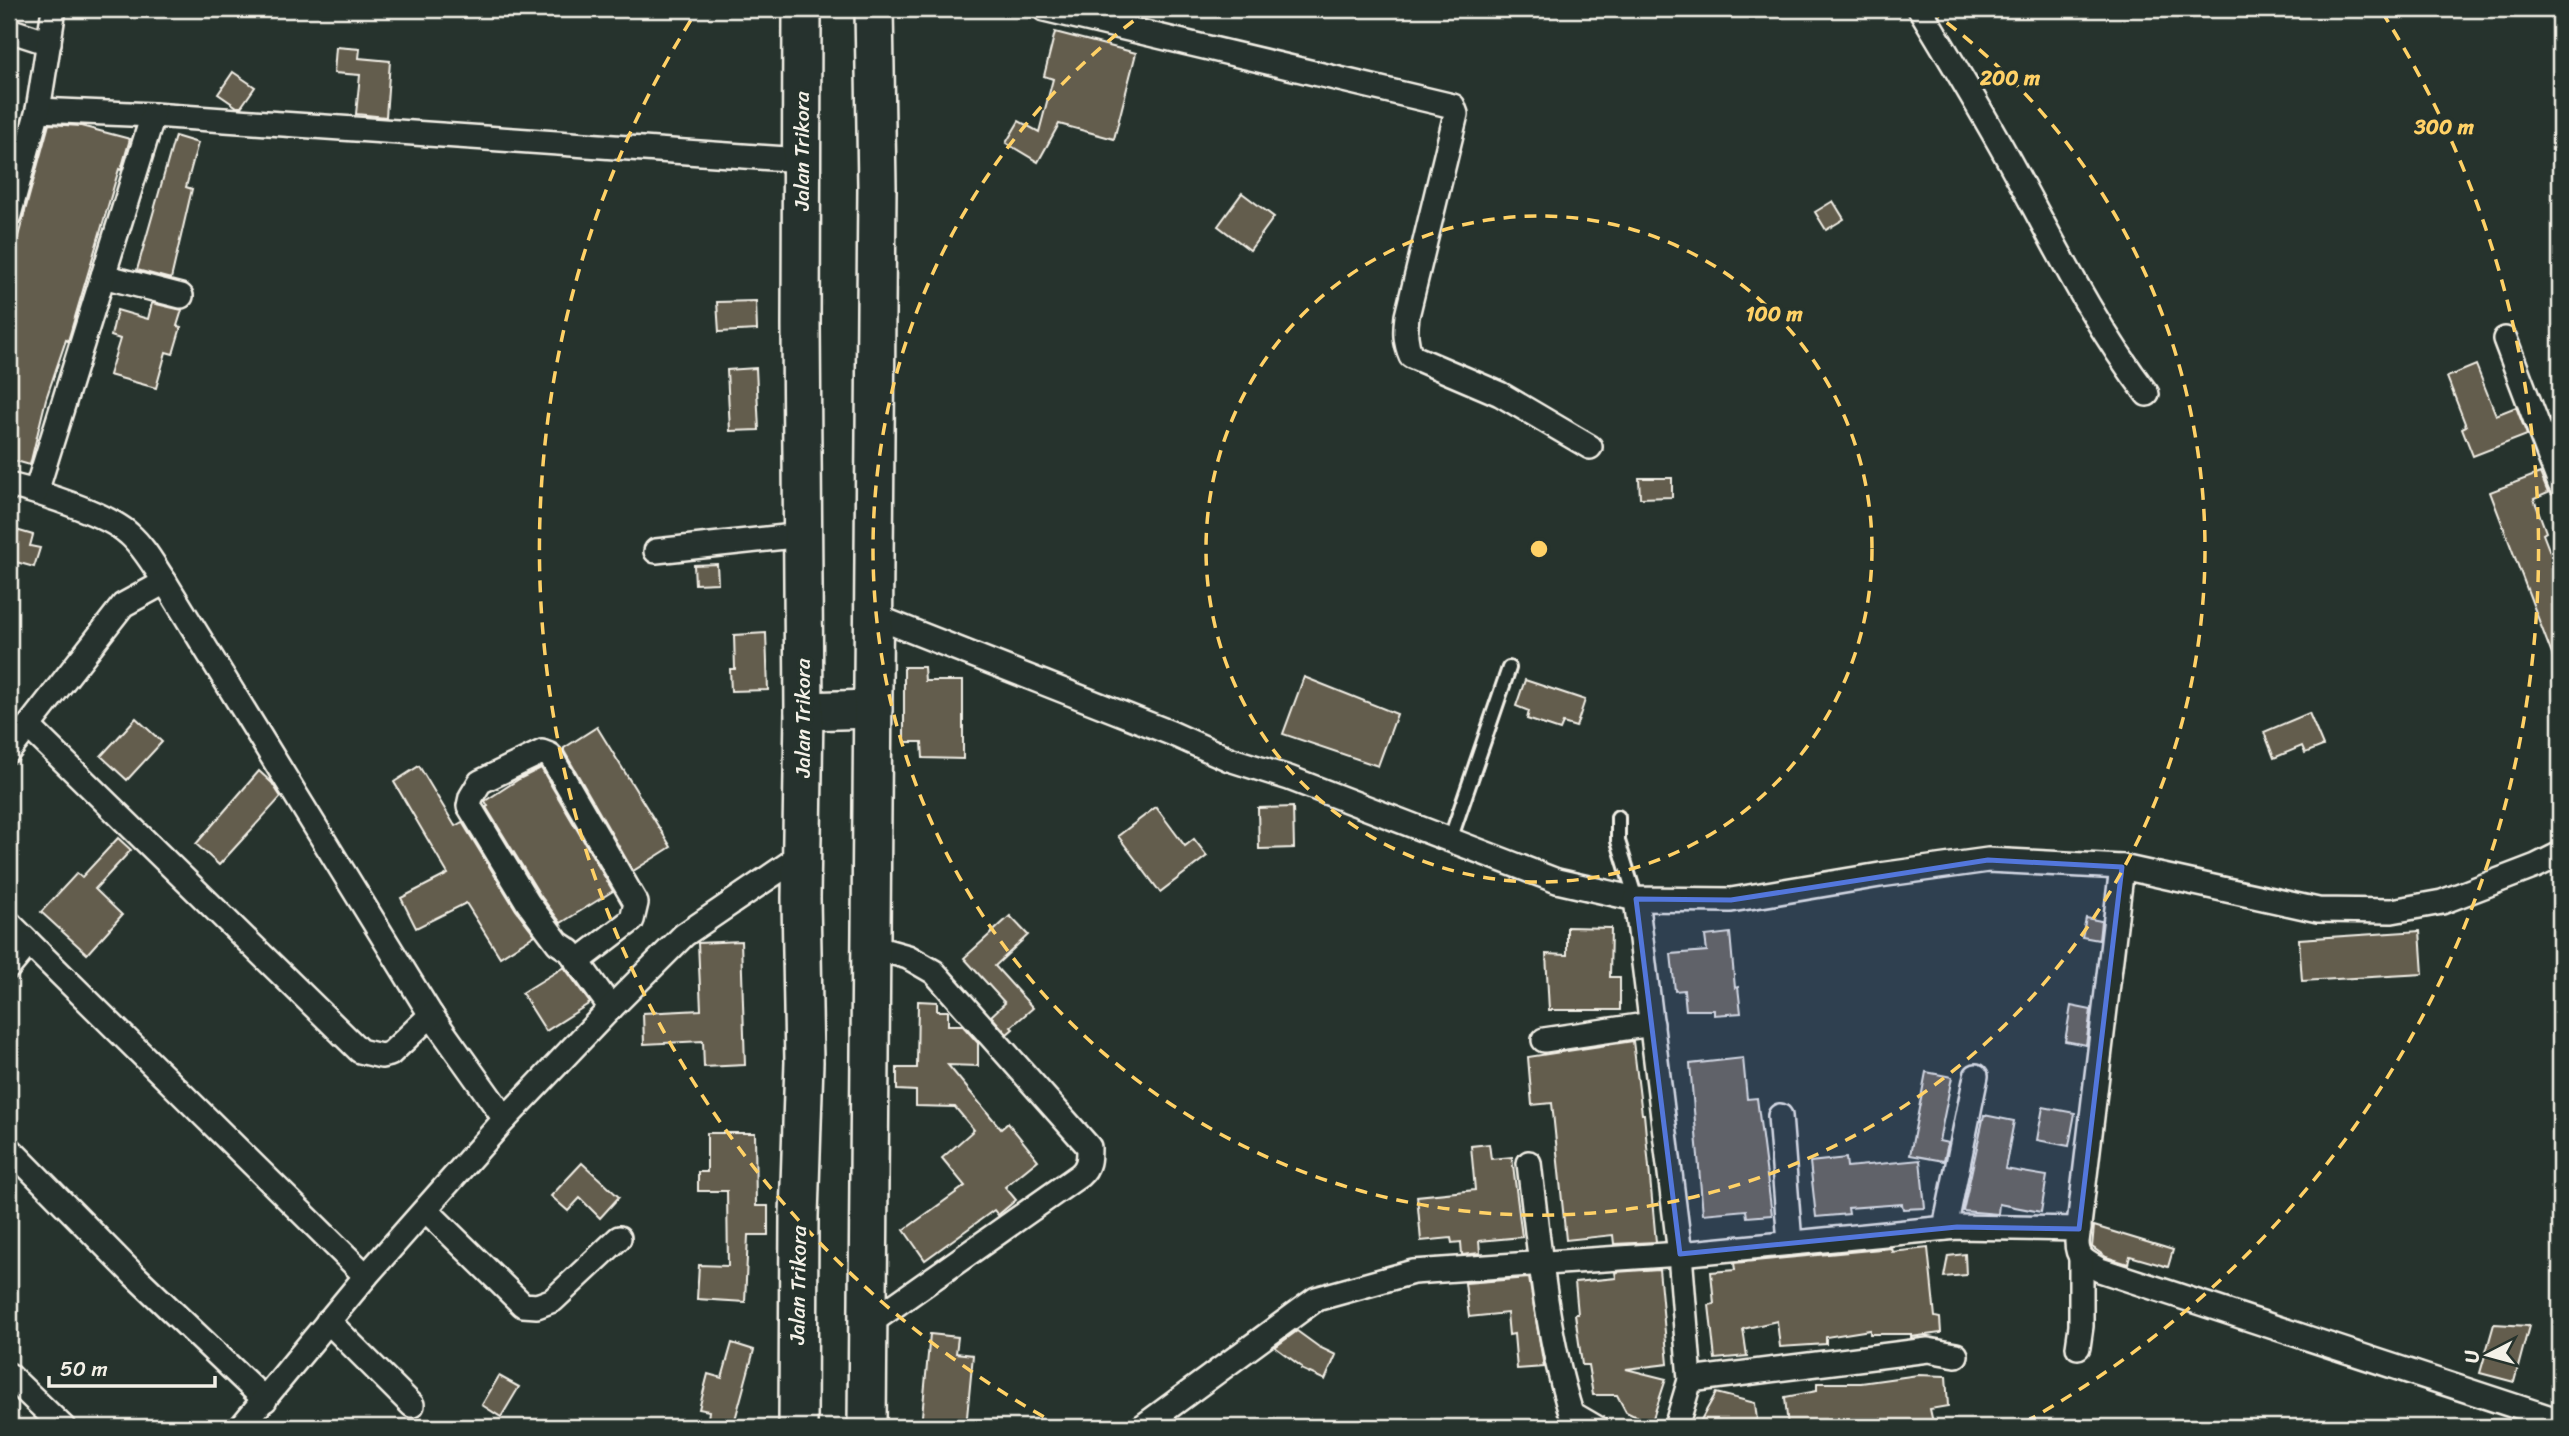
<svg xmlns="http://www.w3.org/2000/svg" width="2569" height="1436" viewBox="0 0 2569 1436" font-family="Sriracha,sans-serif">
  <style>
    .building { fill: #645d4d; stroke: #f4f1e8; stroke-width: 2 }
    .lines { fill: none; stroke-linecap: round; stroke-linejoin: round }
    .lane-casing { stroke: #f4f1e8; stroke-width: 18 }
    .street-casing { stroke: #f4f1e8; stroke-width: 28 }
    .primary-casing { stroke: #f4f1e8; stroke-width: 42 }
    .lane { stroke: #26332d; stroke-width: 12 }
    .street { stroke: #26332d; stroke-width: 23 }
    .primary { stroke: #26332d; stroke-width: 37 }
    .marked { fill: #5377dc; fill-opacity: 0.2; stroke: #5377dc; stroke-width: 5; stroke-linejoin: round }
    .ring { fill: none; stroke: #ffd166; stroke-width: 3.5; stroke-dasharray: 12 9 }
    .labels { text-anchor: middle; dominant-baseline: central; stroke-width: 7; stroke-linejoin: round; paint-order: stroke }
    .street-label { font-size: 21px; fill: #f4f1e8; stroke: #26332d }
    .centre { fill: #ffd166; stroke: #26332d; stroke-width: 3.5 }
    .ring-label { font-size: 21px; text-anchor: middle; font-weight: bold; fill: #ffd166; stroke: #26332d; stroke-width: 7; stroke-linejoin: round; paint-order: stroke }
  </style>
  <rect width="100%" height="100%" fill="#26332d"/>
  <filter id="ink" filterUnits="userSpaceOnUse"><feTurbulence type="fractalNoise" baseFrequency=".0143" numOctaves="2"/><feDisplacementMap in="SourceGraphic" scale="14" xChannelSelector="R" yChannelSelector="G"/><feConvolveMatrix kernelMatrix="1 2 1 2 8 2 1 2 1" color-interpolation-filters="sRGB"/></filter>
  <g filter="url(#ink)">
    <g class="building">
      <polygon points="1055,32 1136,53 1114,139 1059,124 1038,162 1006,143 1019,121 1039,132 1053,79 1044,76"/>
      <polygon points="336,47 360,49 359,58 390,61 386,117 356,114 360,75 334,73"/>
      <polygon points="233,72 255,87 241,107 237,107 218,94"/>
      <polygon points="49,124 81,126 130,139 121,170 119,169 68,341 66,340 46,399 30,465 9,459 9,269"/>
      <polygon points="175,136 198,143 186,187 192,189 171,279 137,270"/>
      <polygon points="1242,193 1274,217 1250,250 1218,226"/>
      <polygon points="1833,201 1844,219 1826,230 1815,212"/>
      <polygon points="756,301 757,330 719,332 717,302"/>
      <polygon points="152,303 182,310 177,326 181,327 173,354 166,352 156,388 109,375 120,339 111,336 117,310 148,319"/>
      <polygon points="2476,365 2496,415 2516,407 2527,435 2473,456 2462,428 2466,426 2447,377"/>
      <polygon points="756,368 759,430 730,431 727,370"/>
      <polygon points="2540,473 2548,493 2534,499 2546,532 2543,534 2560,578 2559,673 2490,492"/>
      <polygon points="1639,478 1672,478 1672,497 1640,498"/>
      <polygon points="9,528 33,535 30,546 40,548 34,567 9,560"/>
      <polygon points="717,564 718,583 695,584 694,565"/>
      <polygon points="766,633 768,690 731,691 730,669 735,669 734,635"/>
      <polygon points="904,667 924,667 925,681 963,681 963,759 923,758 922,742 904,742"/>
      <polygon points="1304,677 1397,714 1378,766 1283,734"/>
      <polygon points="1525,680 1585,700 1576,727 1563,723 1560,730 1527,719 1529,711 1516,706"/>
      <polygon points="2309,713 2323,746 2305,753 2302,746 2274,758 2264,732"/>
      <polygon points="136,718 162,742 127,780 101,756"/>
      <polygon points="597,727 671,847 633,871 564,751 564,748"/>
      <polygon points="419,766 455,826 462,822 516,910 535,935 500,957 466,903 416,928 401,898 448,874 394,782"/>
      <polygon points="541,768 613,891 561,923 540,895 486,807 488,806 485,801 519,779"/>
      <polygon points="259,771 272,783 281,797 219,865 196,844"/>
      <polygon points="1156,807 1185,846 1194,839 1207,856 1160,892 1118,836"/>
      <polygon points="1293,807 1294,848 1259,849 1258,808"/>
      <polygon points="118,838 131,850 95,889 122,915 87,954 41,912 77,873 82,877"/>
      <polygon points="1010,916 1028,935 995,966 1033,1008 1011,1027 1013,1029 1007,1034 991,1016 1005,1003 964,958"/>
      <polygon points="2086,918 2101,921 2099,940 2082,937"/>
      <polygon points="1567,927 1611,928 1610,977 1620,977 1620,1010 1549,1010 1546,954 1567,955"/>
      <polygon points="2420,931 2423,974 2302,981 2299,939"/>
      <polygon points="1730,933 1735,988 1738,987 1741,1013 1714,1015 1714,1010 1686,1010 1684,990 1675,991 1671,954 1707,951 1705,936"/>
      <polygon points="741,941 745,1065 704,1067 703,1041 644,1044 643,1013 701,1010 698,943"/>
      <polygon points="564,967 590,1003 546,1031 522,993"/>
      <polygon points="918,1001 937,1002 937,1011 948,1011 948,1025 962,1025 978,1043 978,1066 948,1065 1001,1129 1008,1123 1038,1160 1005,1187 1016,1200 998,1215 994,1210 925,1260 904,1230 965,1186 942,1158 974,1130 955,1107 916,1106 916,1091 897,1090 897,1068 917,1068"/>
      <polygon points="2071,1006 2091,1010 2086,1045 2065,1041"/>
      <polygon points="1633,1041 1642,1114 1644,1114 1656,1242 1614,1244 1613,1235 1566,1240 1552,1103 1532,1105 1528,1057"/>
      <polygon points="1743,1058 1747,1099 1757,1098 1772,1215 1747,1217 1746,1210 1703,1214 1690,1064"/>
      <polygon points="1926,1072 1952,1077 1939,1141 1948,1143 1944,1161 1910,1155"/>
      <polygon points="2043,1107 2075,1113 2069,1146 2037,1140"/>
      <polygon points="1984,1115 2014,1121 2005,1169 2047,1176 2041,1212 1999,1204 1998,1214 1963,1211"/>
      <polygon points="707,1133 755,1133 756,1206 768,1206 768,1235 748,1235 745,1302 697,1299 699,1265 728,1266 727,1191 698,1191 698,1172 707,1172"/>
      <polygon points="1489,1144 1491,1159 1512,1157 1522,1237 1479,1241 1480,1253 1462,1255 1461,1242 1452,1243 1451,1238 1421,1241 1417,1196 1475,1190 1471,1146"/>
      <polygon points="1846,1158 1847,1167 1920,1160 1925,1208 1903,1209 1902,1204 1848,1208 1849,1214 1816,1217 1810,1162"/>
      <polygon points="582,1163 619,1197 600,1218 580,1198 568,1211 551,1196"/>
      <polygon points="2094,1226 2173,1250 2168,1267 2130,1256 2128,1264 2106,1257 2092,1247"/>
      <polygon points="1891,1248 1892,1252 1928,1248 1935,1317 1940,1318 1941,1333 1911,1337 1911,1334 1870,1334 1870,1330 1826,1337 1826,1344 1780,1347 1777,1321 1743,1329 1747,1356 1715,1359 1709,1305 1714,1304 1711,1272 1735,1270 1734,1263"/>
      <polygon points="1965,1254 1966,1275 1944,1277 1948,1256"/>
      <polygon points="1659,1269 1668,1364 1626,1369 1666,1379 1651,1424 1626,1412 1617,1395 1593,1395 1588,1365 1582,1365 1575,1314 1578,1314 1575,1282 1616,1278 1615,1272"/>
      <polygon points="1529,1278 1544,1367 1517,1369 1514,1334 1509,1335 1507,1313 1469,1317 1465,1283"/>
      <polygon points="2494,1324 2529,1326 2514,1382 2480,1373"/>
      <polygon points="1297,1331 1319,1347 1336,1355 1325,1380 1301,1369 1302,1367 1275,1347"/>
      <polygon points="930,1334 958,1337 956,1353 973,1355 966,1427 921,1426"/>
      <polygon points="732,1343 754,1350 733,1427 707,1427 709,1411 699,1409 708,1374 722,1378"/>
      <polygon points="1918,1375 1946,1376 1948,1406 1930,1409 1934,1427 1788,1427 1785,1397 1817,1391 1817,1383 1861,1383"/>
      <polygon points="499,1376 519,1387 501,1417 482,1405"/>
      <polygon points="1716,1393 1755,1403 1757,1420 1736,1424 1735,1427 1697,1427"/>
    </g>
    <g class="lines">
      <defs>
        <g id="lane">
          <polyline points="1618,817 1618,841 1636,899"/>
          <polyline points="1450,840 1509,668"/>
        </g>
        <g id="street">
          <path d="M1044 9 1453 106 1456 114 1407 316C1405 331 1405 342 1411 356L1500 394 1590 447"/>
          <path d="M1920 9C1954 65 1988 121 2019 179 2059 253 2096 327 2147 394"/>
          <polyline points="9,30 49,43"/>
          <polyline points="38,110 153,115 802,160"/>
          <polyline points="9,215 38,110 54,9"/>
          <polyline points="103,276 181,296"/>
          <polyline points="2505,339 2560,484"/>
          <path d="M9 485C38 492 108 514 129 534 144 547 154 566 165 582L431 1015 505 1119"/>
          <polyline points="36,492 153,115"/>
          <polyline points="656,551 803,535"/>
          <polyline points="874,616 1171,733 1229,759 1289,778 1557,881 1636,899 1731,900 1880,875 1988,860 2122,867 2318,910 2392,911 2442,902 2536,866 2560,854"/>
          <polyline points="28,726 360,1051 381,1056 390,1054 431,1015"/>
          <polyline points="9,751 123,605 165,582"/>
          <path d="M2122 867 2077 1242C2077 1259 2086 1262 2100 1270L2560 1421"/>
          <polyline points="1636,899 1680,1254 1690,1380 1676,1427"/>
          <polyline points="9,923 366,1276"/>
          <polyline points="577,962 632,920 636,903 550,755 542,752 480,782 471,797 469,806 528,903 558,943 570,951 611,1008"/>
          <polyline points="9,967 29,943"/>
          <polyline points="1544,1040 1652,1024"/>
          <polyline points="1780,1116 1790,1243"/>
          <polyline points="9,1148 133,1274 265,1400"/>
          <path d="M1529 1163C1539 1246 1546 1333 1571 1413L1595 1427"/>
          <polyline points="426,1210 523,1305 537,1306 553,1300 619,1238"/>
          <polyline points="1945,1228 1976,1076"/>
          <polyline points="328,1321 412,1405"/>
          <path d="M867 1325 1080 1175C1089 1167 1089 1159 1089 1147L934 972 908 957 872 947"/>
          <polyline points="2078,1347 2081,1326 2081,1260"/>
          <polyline points="9,1375 63,1427"/>
          <polyline points="1690,1380 1928,1350 1956,1355"/>
          <polyline points="241,1427 366,1276 505,1119 605,1014 684,935 803,854"/>
          <polyline points="1142,1427 1316,1299 1413,1272 1680,1254 1957,1227 2079,1229"/>
        </g>
        <g id="primary">
          <polyline points="804,711 873,709"/>
          <polyline points="798,1427 799,1216 804,1062 801,898 804,711 801,325 802,9"/>
          <polyline points="867,1427 877,187 874,9"/>
        </g>
      </defs>
      <use href="#lane" class="lane-casing"/>
      <use href="#street" class="street-casing"/>
      <use href="#primary" class="primary-casing"/>
      <use href="#lane" class="lane"/>
      <use href="#street" class="street"/>
      <use href="#primary" class="primary"/>
    </g>
  </g>
  <path class="marked" d="M1988 860 2122 867 2079 1229 1957 1227 1680 1254 1636 899 1731 900Z"/>
  <g class="ring">
    <circle cx="1539" cy="549" r="333"/>
    <path d="M1930 10A666 666 0 1 1 1148 10"/>
    <path d="M1062 1427A999 999 0 0 1 696 12M2382 12A999 999 0 0 1 2016 1427"/>
  </g>
  <g class="labels">
    <g class="street-label">
      <text transform="translate(802 151) rotate(-90)">Jalan Trikora</text>
      <text transform="translate(803 718) rotate(-90)">Jalan Trikora</text>
      <text transform="translate(798 1285) rotate(-89)">Jalan Trikora</text>
    </g>
  </g>
  <circle cx="1539" cy="549" r="10" class="centre"/>
  <g class="ring-label">
    <text x="2010" y="85">200 m</text>
    <text x="2444" y="134">300 m</text>
    <text x="1774" y="321">100 m</text>
  </g>
  <rect width="2569" height="1436" fill="none" stroke="#26332d" stroke-width="35"/>
  <rect x="18" y="18" width="2534" height="1401" fill="none" stroke="#f4f1e8" stroke-width="2.5" filter="url(#ink)"/>
  <g transform="translate(2488 1355) rotate(264)" stroke="#26332d" stroke-width="5" paint-order="stroke">
  <path d="M0-5L12 26L0 18L-12 26Z" fill="#f4f1e8"/>
  <text y="-10" font-size="19" font-weight="bold" text-anchor="middle" fill="#f4f1e8">U</text>
  </g>
  <path d="M49 1376v10h166v-10" fill="none" stroke="#f4f1e8" stroke-width="3.5"/>
  <text x="60" y="1376" font-size="21" fill="#f4f1e8" stroke="#26332d" stroke-width="5" paint-order="stroke">50 m</text>
</svg>
